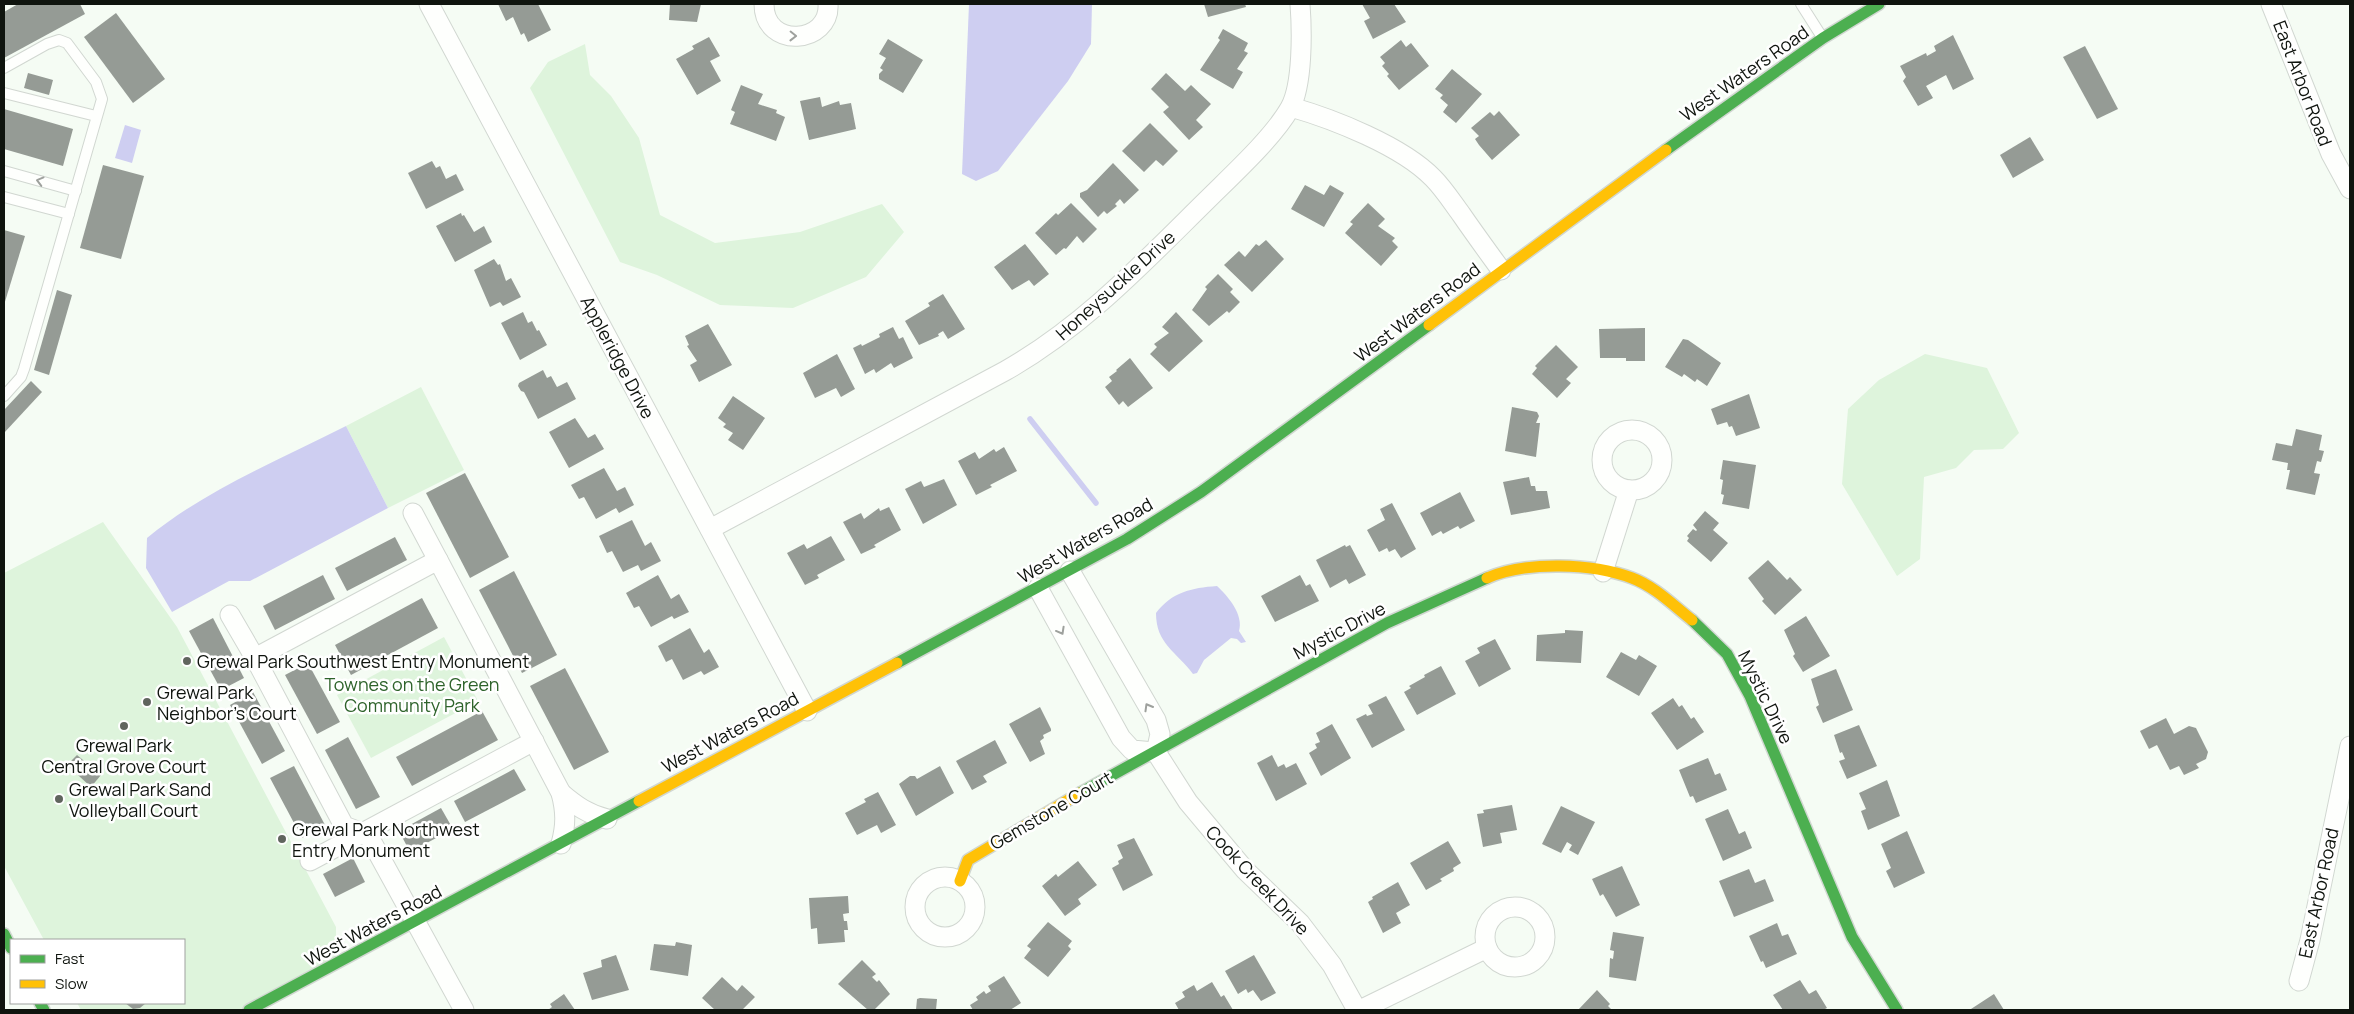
<svg xmlns="http://www.w3.org/2000/svg" width="2354" height="1014" viewBox="0 0 2354 1014" font-family="Manrope,sans-serif">
  <style>
    .green { fill: #def4dc }
    .water { fill: #cecef1 }
    .lines { fill: none; stroke-linecap: round; stroke-linejoin: round }
    .stream { stroke: #cecef1; stroke-width: 5.5 }
    .building { fill: #959b95 }
    .lane-casing { stroke: #d1d7d1; stroke-width: 12 }
    .street-casing { stroke: #d1d7d1; stroke-width: 21 }
    .fast-casing { stroke: #d1d7d1; stroke-width: 14 }
    .slow-casing { stroke: #d1d7d1; stroke-width: 14 }
    .lane { stroke: #fefffd; stroke-width: 10 }
    .street { stroke: #fefffd; stroke-width: 19 }
    .fast { stroke: #4caf50; stroke-width: 11 }
    .slow { stroke: #ffc107; stroke-width: 11 }
    .oneway { stroke: #9ea19d }
    .poi-dot { fill: #60655e; stroke: #fff; stroke-width: 2 }
    .labels { text-anchor: middle; dominant-baseline: central; stroke-width: 5; stroke-linejoin: round; paint-order: stroke }
    .street-label { font-size: 18px; fill: #0f140e; stroke: #fff }
    .poi-label { font-size: 18px; fill: #0f140e; stroke: #fff; text-anchor: start }
    .park-label { font-size: 18px; fill: #2e632b; stroke: #fff }
  </style>
  <rect width="100%" height="100%" fill="#f5fcf4"/>
  <g class="green">
    <polygon points="585,44 590,75 611,96 639,138 660,215 715,243 800,232 882,204 904,232 866,277 793,308 720,305 657,275 620,262 530,88 548,62"/>
    <polygon points="1925,354 1987,368 2019,433 2003,449 1974,450 1956,468 1924,477 1920,559 1897,576 1842,484 1848,409 1879,380"/>
    <polygon points="421,387 464,470 388,508 346,426"/>
    <polygon points="103,522 177,627 336,927 336,965 252,1010 81,1010 77,1003 184,1003 184,940 44,940 4,866 4,573"/>
    <polygon points="444,637 478,701 371,758 337,695"/>
  </g>
  <g class="water">
    <polygon points="969,4 1092,4 1091,44 1068,81 998,171 976,181 962,174"/>
    <polygon points="125,125 141,130 132,163 115,158"/>
    <path d="M346 426 388 508 250 581H229L172 612 146 568 147 538C205 490 279 460 346 426Z"/>
    <path d="M1217 586C1228 596 1244 615 1239 631L1246 642 1241 643 1237 639 1231 638 1204 660 1197 673 1193 674C1176 651 1156 644 1156 613 1172 592 1191 588 1217 586Z"/>
  </g>
  <g class="lines">
    <polyline class="stream" points="1030,419 1096,503"/>
  </g>
  <g class="building">
    <polygon points="18,4 80,4 85,14 4,58 4,12"/>
    <polygon points="498,4 538,4 551,30 528,42 524,33 521,35 513,17 506,21"/>
    <polygon points="670,4 701,4 697,22 669,20"/>
    <polygon points="1204,4 1245,4 1246,7 1208,17"/>
    <polygon points="1362,4 1394,4 1406,22 1373,39 1364,21 1370,18"/>
    <polygon points="116,13 165,79 133,103 84,37"/>
    <polygon points="1223,29 1248,43 1244,51 1248,53 1237,69 1243,72 1233,89 1200,70 1220,40 1218,38"/>
    <polygon points="1953,35 1974,79 1953,90 1946,75 1926,86 1933,98 1918,106 1903,81 1906,77 1900,66 1926,53 1927,56 1936,51 1934,46"/>
    <polygon points="709,37 720,56 710,61 721,81 697,95 676,59 694,49 692,46"/>
    <polygon points="888,39 923,60 903,93 879,79 879,74 883,70 880,68 886,58 879,54"/>
    <polygon points="1401,40 1406,47 1411,43 1429,66 1399,90 1387,76 1389,74 1382,66 1385,63 1380,57"/>
    <polygon points="2085,46 2118,109 2097,119 2063,57"/>
    <polygon points="1452,69 1482,94 1456,123 1443,112 1448,105 1440,98 1443,95 1435,89"/>
    <polygon points="28,73 53,80 49,95 24,88"/>
    <polygon points="1166,73 1185,91 1191,85 1211,104 1196,120 1203,127 1189,140 1163,112 1169,107 1151,89"/>
    <polygon points="741,85 763,94 758,104 777,110 776,113 785,117 776,141 730,124 735,112 731,110"/>
    <polygon points="820,97 822,107 839,101 840,105 851,103 856,129 809,140 800,101"/>
    <polygon points="4,109 73,129 63,166 4,149"/>
    <polygon points="1499,111 1520,135 1492,160 1479,145 1475,139 1479,136 1471,128 1490,112 1494,116"/>
    <polygon points="1150,123 1178,151 1163,166 1156,160 1144,172 1122,151"/>
    <polygon points="2030,137 2044,160 2013,178 2000,155"/>
    <polygon points="432,161 436,168 440,166 446,179 456,174 464,190 426,209 408,173"/>
    <polygon points="1113,163 1139,190 1124,204 1120,199 1115,204 1117,206 1107,214 1104,211 1098,217 1080,197 1080,193 1087,190"/>
    <polygon points="103,165 144,176 121,259 80,248"/>
    <polygon points="1305,185 1324,195 1330,185 1344,193 1324,227 1291,209"/>
    <polygon points="1071,203 1097,229 1083,243 1077,236 1066,249 1064,248 1056,255 1035,233 1056,213 1058,215"/>
    <polygon points="1368,203 1385,219 1378,226 1395,238 1392,241 1398,247 1381,266 1345,233 1353,224 1350,222"/>
    <polygon points="461,213 462,216 464,215 474,232 484,226 492,242 455,262 436,226"/>
    <polygon points="4,230 25,236 4,305"/>
    <polygon points="1266,240 1284,259 1252,292 1224,265 1239,251 1245,257 1256,244 1259,246"/>
    <polygon points="1025,244 1049,274 1034,286 1029,280 1012,290 994,267"/>
    <polygon points="494,259 498,265 500,264 506,281 511,278 521,297 503,306 500,302 490,307 474,270"/>
    <polygon points="1218,274 1233,289 1230,292 1240,302 1229,313 1227,311 1209,326 1192,310 1207,289 1205,287"/>
    <polygon points="57,290 72,295 49,375 34,370"/>
    <polygon points="943,294 965,329 948,339 943,331 938,334 939,336 919,345 905,321 930,306 928,303"/>
    <polygon points="523,312 528,323 532,321 537,331 539,330 547,345 520,360 501,323"/>
    <polygon points="1176,312 1203,341 1169,372 1150,354 1157,347 1154,344 1169,333 1162,327"/>
    <polygon points="708,324 732,365 699,382 690,365 697,361 687,346 689,345 685,336"/>
    <polygon points="893,327 899,339 903,337 913,358 894,368 891,363 876,373 874,369 865,374 853,348 861,344 862,346 880,337 879,334"/>
    <polygon points="1645,328 1645,361 1626,361 1626,358 1600,358 1599,329"/>
    <polygon points="1683,339 1688,340 1721,363 1707,386 1697,379 1695,382 1684,374 1682,377 1665,367"/>
    <polygon points="1556,345 1578,367 1566,379 1571,383 1557,398 1532,374 1537,368 1535,366"/>
    <polygon points="837,354 855,389 841,397 836,388 815,398 803,373"/>
    <polygon points="1130,358 1153,388 1128,407 1123,401 1119,405 1105,387 1112,381 1109,377 1117,371 1116,370"/>
    <polygon points="543,370 547,378 551,376 557,387 567,382 576,399 538,419 524,392 521,391 518,386 519,383"/>
    <polygon points="31,381 42,392 4,433 4,410"/>
    <polygon points="1749,394 1760,428 1736,436 1732,426 1729,427 1727,422 1717,425 1711,409"/>
    <polygon points="733,396 765,418 743,450 728,440 733,433 723,427 726,424 718,418"/>
    <polygon points="1512,407 1537,412 1539,416 1536,423 1540,423 1536,457 1505,451"/>
    <polygon points="575,418 588,438 595,434 604,449 569,468 549,432"/>
    <polygon points="2296,429 2322,435 2319,450 2324,451 2321,462 2317,461 2314,473 2320,474 2315,495 2286,489 2290,470 2287,470 2288,463 2272,460 2276,443 2292,446"/>
    <polygon points="1004,447 1017,471 990,485 992,487 976,495 958,461 975,452 979,459 994,449 996,452"/>
    <polygon points="1723,460 1756,465 1749,509 1722,504 1724,495 1721,494 1723,480 1720,479"/>
    <polygon points="604,468 617,491 625,487 634,505 619,513 616,508 596,519 584,497 579,499 571,485"/>
    <polygon points="465,473 509,557 470,578 426,493"/>
    <polygon points="1529,477 1531,486 1535,486 1536,491 1547,491 1550,508 1511,515 1503,482"/>
    <polygon points="944,479 957,505 923,524 905,489 921,481 924,487"/>
    <polygon points="1460,492 1475,521 1460,529 1458,526 1443,534 1441,531 1432,536 1420,513"/>
    <polygon points="1392,503 1416,549 1401,558 1395,549 1389,552 1387,548 1379,552 1367,530 1385,520 1380,509"/>
    <polygon points="889,507 901,530 874,545 876,547 861,554 843,522 861,513 864,519 879,508 880,511"/>
    <polygon points="1705,511 1719,523 1713,530 1728,543 1711,562 1687,541 1689,538 1687,536 1693,529 1696,531 1697,530 1693,525"/>
    <polygon points="632,520 645,546 651,542 661,561 641,571 638,565 623,572 612,551 607,553 599,536"/>
    <polygon points="831,536 845,560 817,575 819,578 805,585 787,553 804,544 807,549"/>
    <polygon points="395,537 407,560 347,591 335,568"/>
    <polygon points="1345,545 1346,547 1350,545 1366,575 1349,584 1346,579 1330,588 1316,560"/>
    <polygon points="1768,560 1787,580 1790,577 1802,590 1775,615 1762,601 1764,599 1748,578"/>
    <polygon points="514,571 557,655 522,673 479,590"/>
    <polygon points="323,575 335,599 275,630 263,606"/>
    <polygon points="658,575 671,599 679,594 689,612 674,619 672,616 651,627 639,606 634,608 626,593"/>
    <polygon points="1300,575 1306,586 1310,584 1319,601 1275,622 1261,596"/>
    <polygon points="422,598 438,628 351,675 335,645"/>
    <polygon points="1806,616 1830,656 1803,672 1793,656 1795,654 1784,630"/>
    <polygon points="213,618 244,678 221,690 189,631"/>
    <polygon points="690,628 704,653 709,649 719,667 704,675 701,671 683,680 672,659 666,662 658,646"/>
    <polygon points="1565,630 1583,631 1581,663 1536,661 1537,635 1565,633"/>
    <polygon points="1495,639 1511,669 1479,687 1465,661 1480,653 1477,648"/>
    <polygon points="1621,652 1636,660 1639,655 1657,666 1639,696 1606,677"/>
    <polygon points="308,663 340,722 317,734 285,675"/>
    <polygon points="1441,666 1456,694 1417,715 1404,692 1411,688 1409,686 1425,677 1424,675"/>
    <polygon points="565,668 609,752 574,770 530,686"/>
    <polygon points="1836,669 1853,710 1823,723 1816,707 1819,705 1811,679"/>
    <polygon points="253,692 285,751 262,764 230,705"/>
    <polygon points="1386,696 1405,730 1372,748 1356,719 1366,714 1367,716 1373,714 1368,705"/>
    <polygon points="1673,698 1679,707 1682,705 1691,719 1694,717 1704,732 1677,750 1651,713"/>
    <polygon points="1040,707 1051,729 1051,731 1043,735 1044,738 1040,741 1045,754 1030,762 1009,724"/>
    <polygon points="482,711 498,740 412,786 396,757"/>
    <polygon points="2166,718 2174,734 2189,726 2196,728 2208,752 2206,759 2196,764 2199,768 2184,775 2179,766 2170,770 2157,745 2149,749 2140,731"/>
    <polygon points="1332,724 1351,758 1321,776 1309,753 1317,748 1315,744 1320,742 1316,733"/>
    <polygon points="1859,725 1877,766 1847,779 1839,761 1845,759 1842,752 1840,753 1834,735"/>
    <polygon points="348,737 380,797 356,809 325,750"/>
    <polygon points="995,740 1007,763 983,776 987,782 972,790 956,761"/>
    <polygon points="77,755 101,775 91,787 67,765"/>
    <polygon points="1272,755 1278,767 1284,764 1286,768 1296,763 1307,784 1276,801 1257,763"/>
    <polygon points="1708,758 1715,775 1720,773 1727,790 1696,803 1693,796 1690,797 1679,770"/>
    <polygon points="294,766 325,825 302,838 270,778"/>
    <polygon points="940,766 954,793 916,816 899,784 910,776 915,776 917,779"/>
    <polygon points="514,769 526,790 465,822 454,801"/>
    <polygon points="1887,780 1900,816 1868,830 1861,811 1866,809 1859,793"/>
    <polygon points="878,792 896,825 881,833 877,825 857,835 845,813 866,802 864,799"/>
    <polygon points="1512,805 1517,830 1500,833 1502,843 1483,847 1477,814 1484,813 1483,810"/>
    <polygon points="1561,806 1595,822 1578,855 1569,850 1572,845 1567,842 1561,853 1542,844"/>
    <polygon points="441,808 453,829 410,852 399,831"/>
    <polygon points="1728,809 1739,834 1745,831 1752,848 1723,861 1705,819"/>
    <polygon points="1907,831 1925,873 1894,888 1886,871 1891,868 1881,844"/>
    <polygon points="1134,838 1153,875 1123,891 1112,868 1119,864 1118,861 1123,858 1117,845"/>
    <polygon points="1448,841 1461,863 1453,868 1454,871 1440,879 1442,881 1426,890 1410,863"/>
    <polygon points="353,858 365,882 335,897 323,874"/>
    <polygon points="1078,861 1097,885 1078,899 1081,904 1065,916 1042,886 1056,874 1058,877"/>
    <polygon points="1622,866 1640,905 1616,917 1603,894 1600,896 1592,879"/>
    <polygon points="1749,869 1755,883 1765,879 1774,901 1734,917 1719,881"/>
    <polygon points="1398,882 1410,905 1396,913 1401,923 1383,933 1368,902 1373,899 1372,897"/>
    <polygon points="848,896 849,913 843,914 844,921 847,921 848,930 844,930 845,942 818,944 817,928 811,929 809,898"/>
    <polygon points="1048,922 1072,941 1068,946 1071,949 1048,977 1024,958 1031,949 1027,946"/>
    <polygon points="1777,923 1782,936 1788,934 1797,954 1766,968 1763,961 1761,962 1749,936"/>
    <polygon points="1613,932 1644,937 1636,981 1609,977 1610,958 1613,959 1614,951 1610,950"/>
    <polygon points="676,942 692,945 688,976 650,970 654,944 675,946"/>
    <polygon points="616,955 629,990 592,1000 583,973 602,967 601,960"/>
    <polygon points="1254,955 1276,993 1261,1001 1253,990 1248,993 1246,989 1238,994 1225,971"/>
    <polygon points="862,960 876,974 872,977 877,982 879,980 890,994 874,1010 868,1010 838,984"/>
    <polygon points="1004,976 1021,1003 1010,1010 973,1010 970,1005 978,1000 976,997 984,991 986,994 991,991 988,986"/>
    <polygon points="722,977 737,991 742,985 755,997 742,1010 715,1010 702,998"/>
    <polygon points="1800,980 1809,994 1816,990 1827,1008 1823,1010 1783,1010 1773,995"/>
    <polygon points="1212,982 1221,997 1224,995 1233,1010 1179,1010 1175,1003 1185,997 1182,992 1194,985 1197,991"/>
    <polygon points="1597,990 1610,1004 1608,1006 1612,1010 1578,1010"/>
    <polygon points="564,994 575,1010 548,1010 552,1007 550,1004"/>
    <polygon points="1994,994 2004,1010 1972,1010 1971,1009"/>
    <polygon points="920,998 937,999 936,1010 916,1010 917,999"/>
    <polygon points="125,1003 146,1003 140,1008 133,1009"/>
  </g>
  <g class="lines">
    <defs>
      <g id="lane">
        <polyline points="1801,4 1822,37"/>
        <polyline points="4,68 47,44 59,40 67,43 96,82 102,99 24,369 21,377 4,396"/>
        <polyline points="4,93 96,116"/>
        <polyline points="4,171 76,191"/>
        <polyline points="4,197 69,214"/>
      </g>
      <g id="street">
        <polyline points="429,4 807,711"/>
        <path d="M764 4C764 50 831 44 828 4"/>
        <polyline points="2271,4 2331,154 2350,189"/>
        <path d="M1291 107C1333 119 1402 146 1433 178 1444 189 1452 202 1461 214 1474 233 1488 252 1501 270"/>
        <circle cx="1632" cy="460" r="30"/>
        <polyline points="413,513 438,560"/>
        <path d="M710 529 1005 371C1083 327 1143 263 1206 201 1231 176 1273 138 1290 108 1303 85 1302 30 1300 4"/>
        <polyline points="1070,571 1156,720 1160,734 1156,752 1188,802 1245,870 1300,923 1332,965 1357,1010"/>
        <polyline points="1603,572 1629,490"/>
        <polyline points="1038,588 1121,738 1132,750 1154,752"/>
        <polyline points="230,615 255,658"/>
        <path d="M561 793C576 806 588 814 607 819"/>
        <polyline points="310,861 534,741"/>
        <circle cx="945" cy="907" r="30"/>
        <circle cx="1515" cy="937" r="30"/>
        <polyline points="2299,981 2310,940 2350,746"/>
        <path d="M464 1010 368 835 344 826 255 658 438 560 561 793C566 812 566 825 561 844"/>
        <polyline points="1360,1010 1487,948"/>
      </g>
      <g id="fast">
        <polyline points="1666,150 1823,38 1879,4"/>
        <polyline points="1692,620 1727,654 1750,696 1852,937 1897,1010"/>
        <polyline points="897,663 1127,539 1201,492 1429,325"/>
        <polyline points="1080,793 1387,623 1487,578"/>
        <polyline points="4,934 11,948"/>
        <polyline points="40,1003 44,1010"/>
        <polyline points="249,1010 639,801"/>
      </g>
      <g id="slow">
        <polyline points="1429,325 1666,150"/>
        <path d="M1487 578C1526 561 1592 563 1632 578 1654 586 1673 605 1692 620"/>
        <polyline points="639,801 897,663"/>
        <polyline points="960,881 968,860 1080,793"/>
      </g>
    </defs>
    <use href="#lane" class="lane-casing"/>
    <use href="#street" class="street-casing"/>
    <use href="#fast" class="fast-casing"/>
    <use href="#slow" class="slow-casing"/>
    <use href="#lane" class="lane"/>
    <use href="#street" class="street"/>
    <use href="#fast" class="fast"/>
    <use href="#slow" class="slow"/>
  </g>
  <defs><path id="oneway-chevron" d="M-2-3.5L2.5 0L-2 3.5" fill="none" stroke-width="1.6" stroke-linecap="round" stroke-linejoin="round" transform="scale(1.25)"/></defs>
  <g class="oneway">
    <use href="#oneway-chevron" transform="translate(793 36) rotate(1)"/>
    <use href="#oneway-chevron" transform="translate(40 181) rotate(-165)"/>
    <use href="#oneway-chevron" transform="translate(1061 631) rotate(61)"/>
    <use href="#oneway-chevron" transform="translate(1148 707) rotate(-120)"/>
  </g>
  <g class="poi-dot">
    <circle cx="187" cy="661" r="5"/>
    <circle cx="147" cy="702" r="5"/>
    <circle cx="124" cy="726" r="5"/>
    <circle cx="59" cy="799" r="5"/>
    <circle cx="282" cy="839" r="5"/>
  </g>
  <g class="labels">
    <g class="street-label">
      <text transform="translate(1744 73) rotate(-35)">West Waters Road</text>
      <text transform="translate(2303 83) rotate(69)">East Arbor Road</text>
      <text transform="translate(1115 285) rotate(-42)">Honeysuckle Drive</text>
      <text transform="translate(1417 312) rotate(-37)">West Waters Road</text>
      <text transform="translate(618 357) rotate(62)">Appleridge Drive</text>
      <text transform="translate(1085 540) rotate(-30)">West Waters Road</text>
      <text transform="translate(1339 630) rotate(-28)">Mystic Drive</text>
      <text transform="translate(1766 697) rotate(64)">Mystic Drive</text>
      <text transform="translate(730 732) rotate(-28)">West Waters Road</text>
      <text transform="translate(1051 810) rotate(-30)">Gemstone Court</text>
      <text transform="translate(1258 880) rotate(47)">Cook Creek Drive</text>
      <text transform="translate(2318 893) rotate(-78)">East Arbor Road</text>
      <text transform="translate(373 925) rotate(-28)">West Waters Road</text>
    </g>
    <g class="poi-label">
      <text x="197" y="661">Grewal Park Southwest Entry Monument</text>
      <text x="157" y="692">Grewal Park<tspan x="157" dy="21">Neighbor's Court</tspan></text>
      <text x="124" y="745" text-anchor="middle">Grewal Park<tspan x="124" dy="21">Central Grove Court</tspan></text>
      <text x="69" y="789">Grewal Park Sand<tspan x="69" dy="21">Volleyball Court</tspan></text>
      <text x="292" y="829">Grewal Park Northwest<tspan x="292" dy="21">Entry Monument</tspan></text>
    </g>
    <g class="park-label">
      <text x="412" y="684">Townes on the Green<tspan x="412" dy="21">Community Park</tspan></text>
    </g>
  </g>
  <rect width="2354" height="1014" fill="none" stroke="#0f140e" stroke-width="10"/>
  <rect x="10" y="939" width="175" height="65" fill="#ffffff" stroke="#9fa19f"/>
  <rect x="20" y="955" width="25" height="8" fill="#4caf50" stroke="#9fa19f"/>
  <text x="55" y="964" font-size="15" fill="#0f140e">Fast</text>
  <rect x="20" y="980" width="25" height="8" fill="#ffc107" stroke="#9fa19f"/>
  <text x="55" y="989" font-size="15" fill="#0f140e">Slow</text>
</svg>
